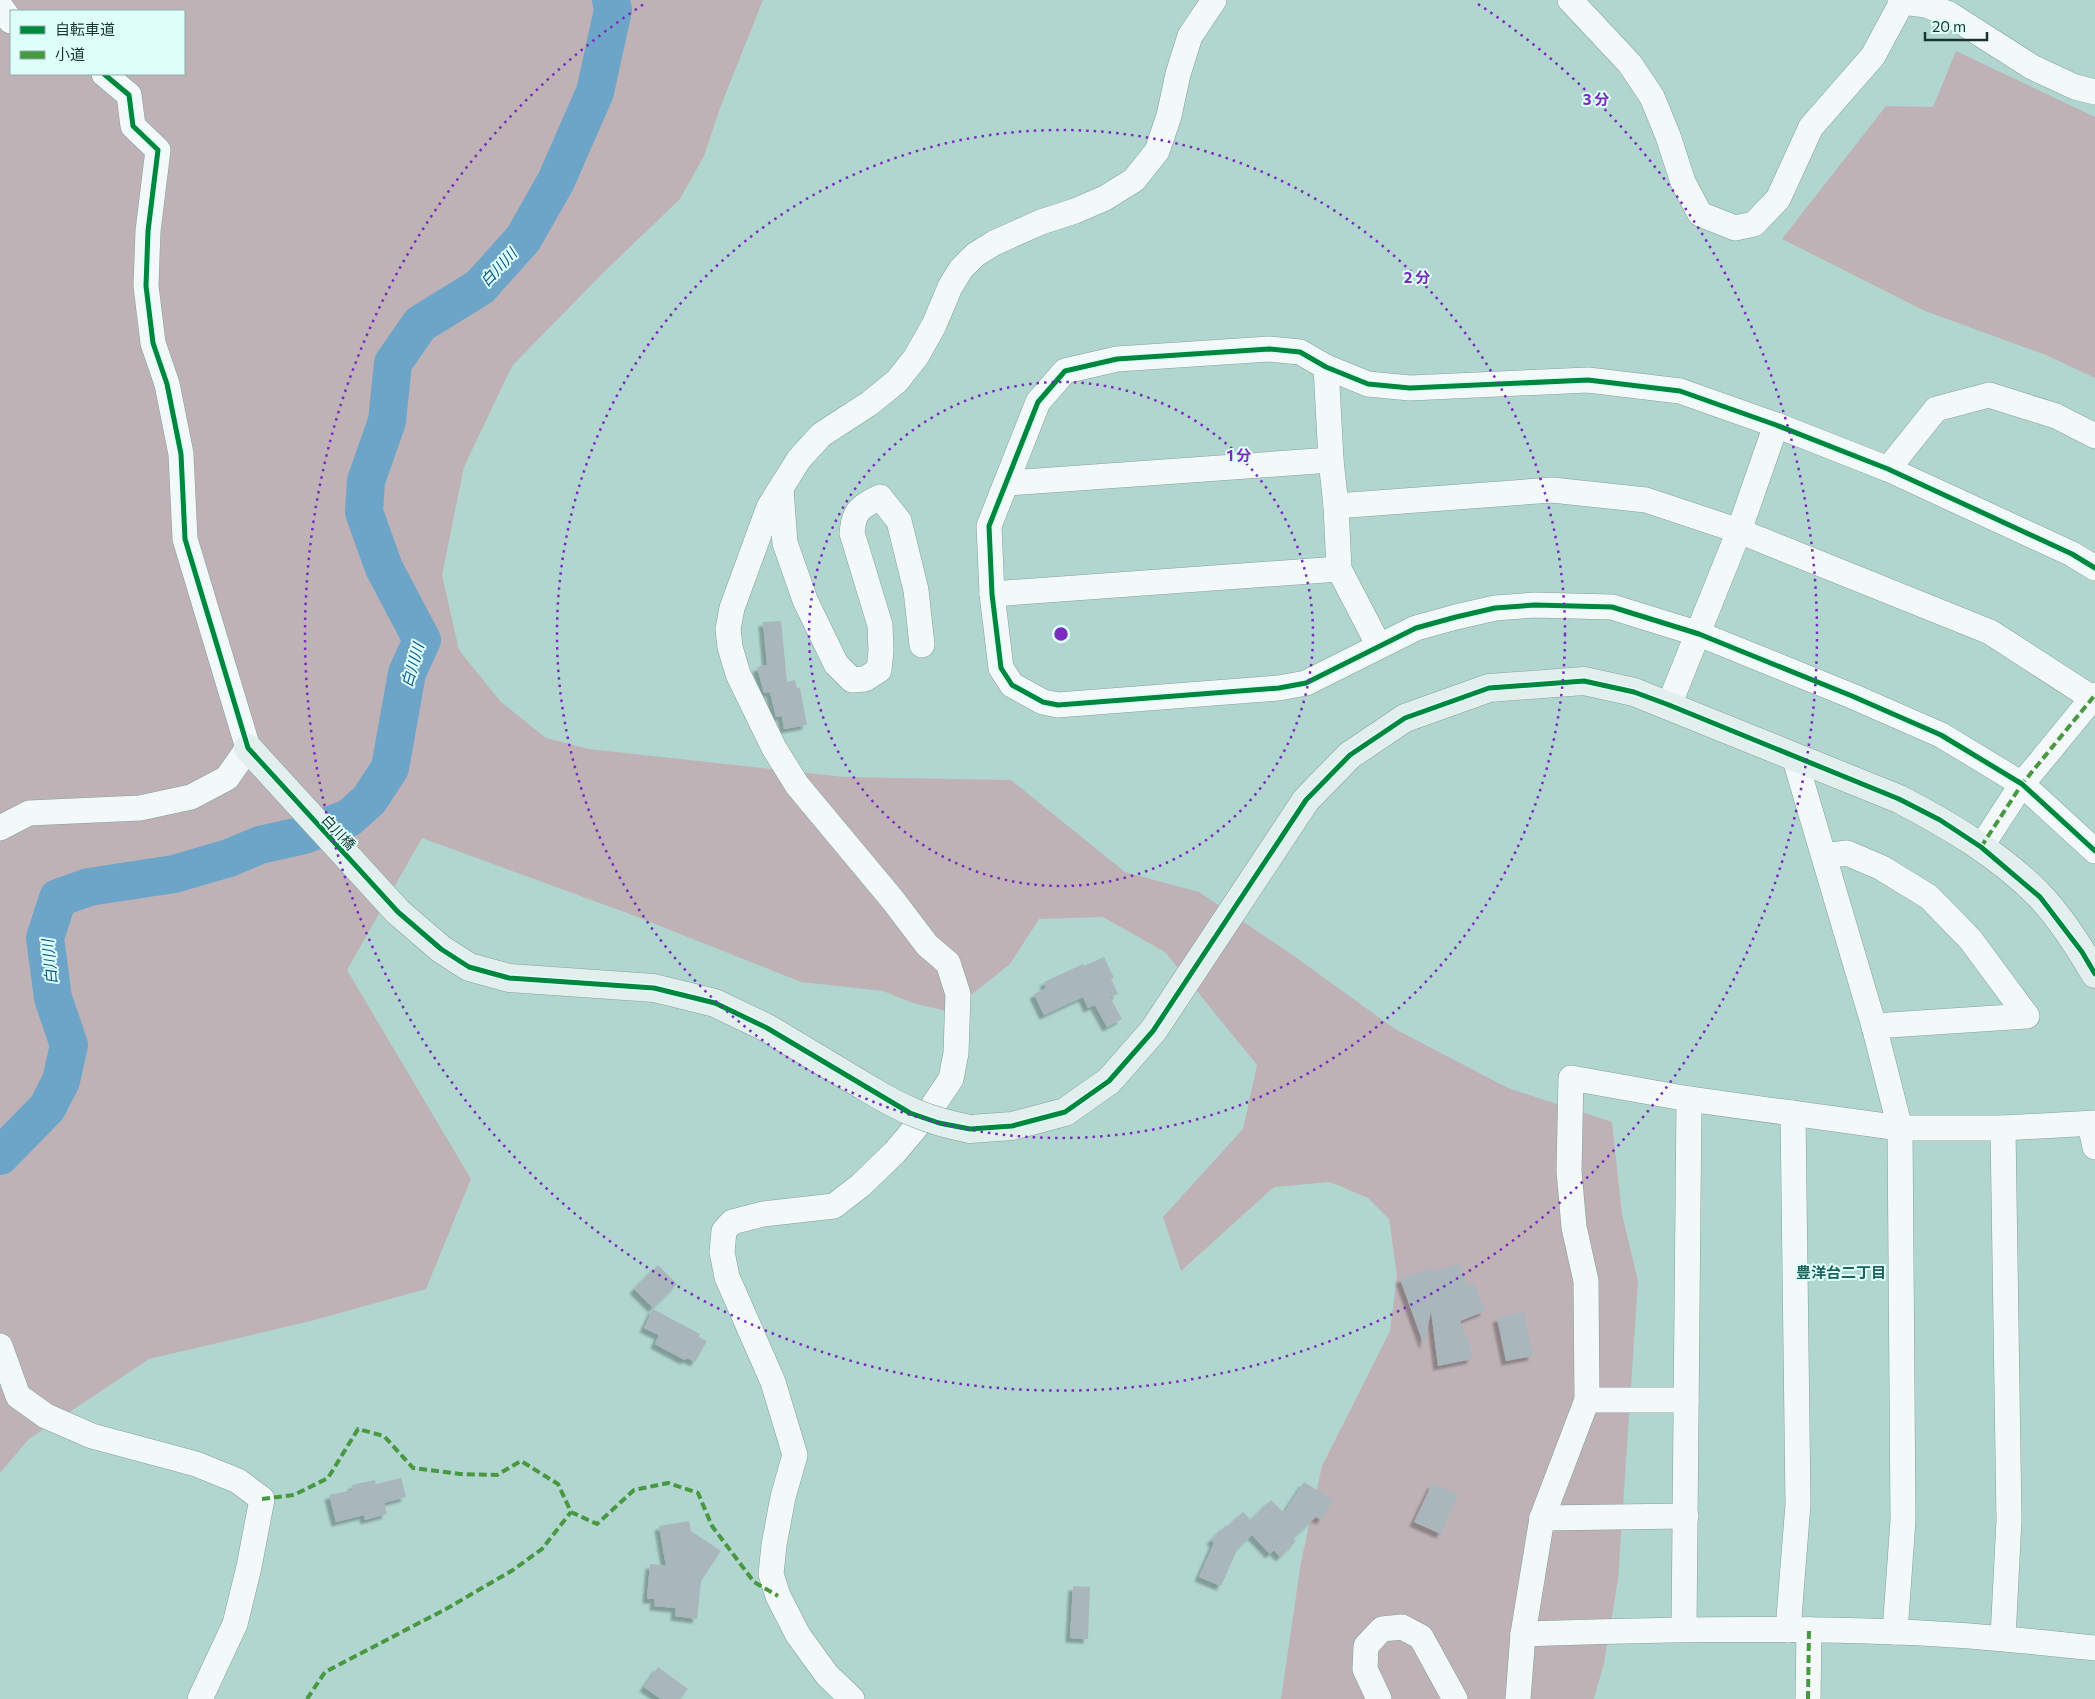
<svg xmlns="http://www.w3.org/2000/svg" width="2095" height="1699" viewBox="0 0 2095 1699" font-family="Commissioner,'Noto Sans JP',sans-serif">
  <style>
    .green { fill: #bfb2b6; fill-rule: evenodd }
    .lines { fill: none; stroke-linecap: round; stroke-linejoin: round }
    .river { stroke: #6da5c8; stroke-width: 38 }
    .building { fill: #a9b6bc; filter: url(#shadow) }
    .street-casing { stroke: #83a09c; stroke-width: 26 }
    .secondary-casing { stroke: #83a09c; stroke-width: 29 }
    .street { stroke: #f3f9f8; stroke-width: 25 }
    .secondary { stroke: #e2efed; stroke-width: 28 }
    .secondary-bridge-casing { stroke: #83a09c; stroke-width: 29; stroke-linecap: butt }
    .secondary-bridge { stroke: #e2efed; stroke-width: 28 }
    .quiet { stroke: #489841; stroke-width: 4; stroke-dasharray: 8 4; stroke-linecap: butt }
    .cycleway-casing { stroke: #defff9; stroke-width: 8 }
    .cycleway { stroke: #00873e; stroke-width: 5 }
    .ring { fill: none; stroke: #7b2cbf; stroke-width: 2.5; stroke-dasharray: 2.5 5 }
    .labels { text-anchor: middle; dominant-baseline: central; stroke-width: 4; stroke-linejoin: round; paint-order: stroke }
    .street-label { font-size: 14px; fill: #183430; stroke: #defff9 }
    .water-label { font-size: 15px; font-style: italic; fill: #055687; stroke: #defff9 }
    .neighbourhood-label { font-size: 15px; font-weight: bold; fill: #1d635b; stroke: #defff9 }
    .centre { fill: #7b2cbf; stroke: #defff9; stroke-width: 2.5 }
    .ring-label { font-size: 15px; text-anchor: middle; font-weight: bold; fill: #7b2cbf; stroke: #defff9; stroke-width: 4; stroke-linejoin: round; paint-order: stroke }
  </style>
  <defs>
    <filter id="shadow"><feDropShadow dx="-4.5" dy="4.5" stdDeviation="1" flood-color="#0004"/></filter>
  </defs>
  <rect width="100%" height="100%" fill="#b1d6d0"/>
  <g class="green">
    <path d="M0 0H763L720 108 704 156 680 199 604 272 512 366 464 467 442 575 459 650 500 701 546 738 589 749 844 777 1011 780 1125 872 1199 892 1294 956 1395 1029 1508 1088 1612 1122 1622 1214 1638 1281 1618 1580 1604 1663 1594 1699H1281L1301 1562 1322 1466 1390 1331 1397 1276 1389 1219 1368 1198 1330 1182 1274 1187 1181 1271 1163 1217 1243 1129 1257 1065 1165 952 1103 917 1039 919 1010 964 950 1012 913 1003 883 991 801 982 627 913 422 838 347 970 471 1179 426 1289 311 1321 149 1359 29 1439 0 1473ZM11 11H184V74H11Z"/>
    <polygon points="1956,51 2095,117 2095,378 2046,355 1925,311 1782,239 1886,106 1933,107"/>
  </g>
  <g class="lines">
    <polyline class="river" points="0,1156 47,1108 61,1081 69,1045 53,998 45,938 58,898 89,887 174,874 229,858 260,845 304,835 349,818 369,800 390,768 407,673 422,640 384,568 364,512 366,481 387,421 393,363 420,324 480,287 523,239 556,181 595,92 613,10 611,0"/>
  </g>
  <g class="building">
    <polygon points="781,621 787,682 795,680 797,688 800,688 807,725 784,729 782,716 776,717 770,692 764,693 757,667 767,665 763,622"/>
    <polygon points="1104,957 1114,978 1111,979 1118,994 1110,997 1122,1019 1107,1027 1095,1005 1088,1008 1083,997 1044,1015 1034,994 1046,988 1044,982 1083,964 1084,966"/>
    <polygon points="1459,1263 1467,1284 1474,1282 1485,1311 1460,1321 1470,1346 1472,1359 1438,1366 1431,1311 1424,1345 1400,1279 1432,1268 1433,1272"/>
    <polygon points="658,1265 677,1284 653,1308 634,1289"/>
    <polygon points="653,1309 700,1334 699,1337 707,1341 695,1362 687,1358 685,1360 655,1344 659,1335 644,1328"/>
    <polygon points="1524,1312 1533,1356 1506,1361 1497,1318"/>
    <polygon points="401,1478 406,1497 384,1503 387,1514 365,1520 364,1515 336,1522 329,1495 353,1490 352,1485 375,1480 376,1484"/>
    <polygon points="1304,1482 1333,1500 1321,1520 1316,1517 1293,1538 1296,1541 1280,1557 1274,1550 1270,1554 1252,1535 1238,1548 1221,1586 1199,1577 1214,1543 1211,1540 1226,1525 1227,1527 1243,1512 1251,1520 1271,1500 1284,1513"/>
    <polygon points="1432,1484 1458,1494 1441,1534 1414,1522"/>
    <polygon points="689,1521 691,1531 721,1551 701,1581 697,1619 675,1616 676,1608 654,1606 655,1599 647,1599 650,1564 666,1566 659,1526"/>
    <polygon points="1073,1586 1090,1587 1088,1639 1070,1638"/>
    <polygon points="658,1667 688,1689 680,1699 661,1699 644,1687"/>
  </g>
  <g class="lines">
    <defs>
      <g id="street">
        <polyline points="1570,0 1630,64 1652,97 1668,136 1683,182 1700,214 1735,228 1754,224 1778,199 1811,127 1873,56 1902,2"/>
        <polyline points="1900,0 1902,2 1926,5 1949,14 2032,67 2075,87 2095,92"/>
        <polyline points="0,6 11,21"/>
        <polyline points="1326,367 1331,460 1336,506 1339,569 1379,646"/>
        <polyline points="1888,469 1936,409 1989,395 2056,416 2095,436"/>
        <polyline points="1008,483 1331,460"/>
        <path d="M781 489 785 543 805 600 836 664 852 680 865 679 879 670 881 651 880 625 852 533C854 510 860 507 880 497L899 521 916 590 922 645"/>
        <polyline points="1336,506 1552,490 1646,500 1739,531 1990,632 2095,700"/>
        <polyline points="2095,568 2072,554 1888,469 1776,425 1680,391 1588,380 1410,388 1368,384 1326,367 1300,352 1269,349 1117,359 1065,371 1038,402 989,526 992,594 1001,668 1012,685 1043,702 1058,705 1279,688 1306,683 1416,628 1456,617 1495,608 1535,605 1612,607 1699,634 1852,696 1941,735 2022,784 2095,851"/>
        <polyline points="992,594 1339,569"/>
        <polyline points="1669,705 1739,531 1776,425"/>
        <polyline points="1794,756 1874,1026 1900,1128 1903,1520 1895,1632"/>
        <polyline points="0,828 29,813 140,808 191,797 227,778 248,748 185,539 181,454 167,384 153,343 146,286 148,231 158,150 133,126 129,95 104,74"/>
        <polyline points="1981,847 2022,784 2095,695"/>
        <polyline points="1824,856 1847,853 1882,868 1929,897 1970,939 2027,1016 1874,1026"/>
        <polyline points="2090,1124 2095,1147"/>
        <polyline points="0,1346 18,1396 46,1416 92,1436 196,1464 238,1481 262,1499 249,1567 235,1624 200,1699"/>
        <polyline points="1587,1400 1686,1400"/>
        <polyline points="1542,1518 1686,1516"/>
        <polyline points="1684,1629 1689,1099"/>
        <polyline points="1788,1630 1798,1504 1793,1113"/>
        <path d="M1523 1634C1647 1630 1771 1627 1895 1632 1962 1634 2028 1641 2095 1648"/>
        <polyline points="2003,1638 2009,1520 2003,1128"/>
        <polyline points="852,1699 827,1675 798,1635 778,1596 771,1574 774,1545 783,1497 795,1455 773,1382 727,1277 722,1252 724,1231 732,1222 763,1214 834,1206 861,1185 895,1152 928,1113 951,1079 956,1053 958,994 948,963 927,945 892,899 797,785 774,748 738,674 730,647 728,629 732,608 769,507 799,459 821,435 870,403 897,381 916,357 934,325 950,287 961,269 975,255 994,243 1041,222 1075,211 1105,198 1134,180 1157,151 1169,116 1178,74 1190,36 1214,0"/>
        <polyline points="1379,1699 1365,1669 1366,1646 1382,1629 1402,1627 1421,1637 1455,1699"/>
        <polyline points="1518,1699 1523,1634 1542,1518 1587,1400 1586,1281 1574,1227 1569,1171 1571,1078 1689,1099 1900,1128 2003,1128 2095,1123"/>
        <polyline points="1808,1699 1809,1630"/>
      </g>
      <g id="secondary">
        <polyline points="248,748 398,912 441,949 469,967 509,978 654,988 715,1003 767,1028 867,1088"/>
        <path d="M970 1129 1012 1126 1065 1112 1109 1081 1153 1031 1306 800 1350 755 1405 718 1489 688 1584 681 1634 692 1899 799C1949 825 2000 855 2040 896 2059 916 2081 950 2095 974"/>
      </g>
    </defs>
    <use href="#street" class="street-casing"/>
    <use href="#secondary" class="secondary-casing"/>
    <use href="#street" class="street"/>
    <use href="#secondary" class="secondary"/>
    <defs>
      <path id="secondary-bridge" d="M867 1088C903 1110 929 1121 970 1129"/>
    </defs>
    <use href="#secondary-bridge" class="secondary-bridge-casing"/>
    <use href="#secondary-bridge" class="secondary-bridge"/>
    <g class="quiet">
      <polyline points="1981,847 2022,784 2095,695"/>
      <polyline points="262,1499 294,1495 328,1478 358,1429 384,1436 413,1468 460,1474 497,1475 521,1461 558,1484 571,1512 597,1524 634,1490 668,1483 698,1493 712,1526 754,1582 778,1596"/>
      <polyline points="307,1699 325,1672 446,1609 513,1570 542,1549 571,1512"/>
      <polyline points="1808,1699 1809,1630"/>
    </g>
    <defs>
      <g id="cycleway">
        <polyline points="104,74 129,95 133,126 158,150 148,231 146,286 153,343 167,384 181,454 185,539 248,748 398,912 441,949 469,967 509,978 654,988 715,1003 767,1028 910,1113 939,1123 970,1129 1012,1126 1065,1112 1109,1081 1153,1031 1306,800 1350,755 1405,718 1489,688 1584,681 1634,692 1669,705 1899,799 1940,820 1981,847 2040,897 2082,952 2095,974"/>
        <polyline points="2095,568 2072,554 1888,469 1776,425 1680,391 1588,380 1410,388 1368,384 1326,367 1300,352 1269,349 1117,359 1065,371 1038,402 989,526 992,594 1001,668 1012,685 1043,702 1058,705 1279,688 1306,683 1416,628 1456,617 1495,608 1535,605 1612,607 1699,634 1852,696 1941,735 2022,784 2095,851"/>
      </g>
    </defs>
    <use href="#cycleway" class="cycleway-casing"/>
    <use href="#cycleway" class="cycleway"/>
  </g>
  <g class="ring">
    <circle cx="1061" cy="634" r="252"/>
    <circle cx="1061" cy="634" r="504"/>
    <path d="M1478 4A756 756 0 1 1 644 4"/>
  </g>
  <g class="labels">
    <g class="street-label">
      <text transform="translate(339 832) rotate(47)">白川橋</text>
    </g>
    <g class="water-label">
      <text transform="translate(498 267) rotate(-47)">白川川</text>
      <text transform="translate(412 665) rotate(-74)">白川川</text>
      <text transform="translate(49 962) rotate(-95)">白川川</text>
    </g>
    <g class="neighbourhood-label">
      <text x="1841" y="1272">豊洋台二丁目</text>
    </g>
  </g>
  <circle cx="1061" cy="634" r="8" class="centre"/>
  <g class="ring-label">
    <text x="1596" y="105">3 分</text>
    <text x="1417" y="283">2 分</text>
    <text x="1239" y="461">1 分</text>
  </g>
  <rect x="10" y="10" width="175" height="65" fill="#defff9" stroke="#8faea9"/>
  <rect x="20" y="26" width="25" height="8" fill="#00873e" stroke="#8faea9"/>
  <text x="55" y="35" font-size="15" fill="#183430">自転車道</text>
  <rect x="20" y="51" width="25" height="8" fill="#489841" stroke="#8faea9"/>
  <text x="55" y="60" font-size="15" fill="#183430">小道</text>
  <path d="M1925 32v8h62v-8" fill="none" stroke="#183430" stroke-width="2.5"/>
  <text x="1932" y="32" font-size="15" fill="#183430" stroke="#defff9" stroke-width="4" paint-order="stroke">20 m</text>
</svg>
